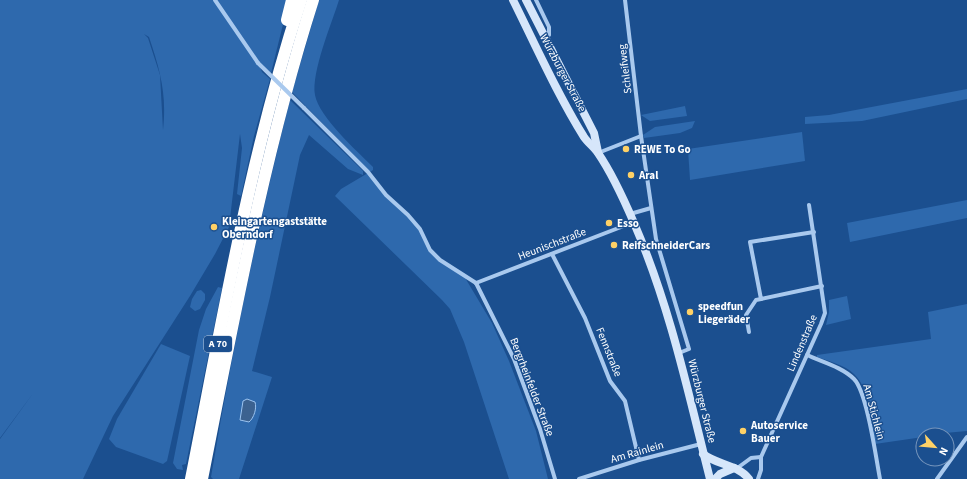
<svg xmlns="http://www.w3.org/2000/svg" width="967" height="479" viewBox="0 0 967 479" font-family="'Source Sans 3',sans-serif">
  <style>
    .green { fill: #2e69ad; fill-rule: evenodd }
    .water { fill: #3c6290; stroke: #9cc4f0 }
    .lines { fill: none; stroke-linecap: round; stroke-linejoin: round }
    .street { stroke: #a9c9ee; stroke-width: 4 }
    .secondary { stroke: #d6e6fa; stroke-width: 8 }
    .highway { stroke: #fff; stroke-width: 12 }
    .street-bridge { stroke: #a9c9ee; stroke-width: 4 }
    .poi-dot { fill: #ffd166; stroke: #1b4f8f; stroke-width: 1.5 }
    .labels { text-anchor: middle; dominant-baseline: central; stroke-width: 3; stroke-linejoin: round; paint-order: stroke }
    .shield { fill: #1b4f8f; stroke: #bbcadd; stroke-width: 1 }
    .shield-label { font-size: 10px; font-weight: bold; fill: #fff }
    .street-label { font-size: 11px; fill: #fff; stroke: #1b4f8f }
    .poi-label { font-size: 11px; font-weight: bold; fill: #fff; stroke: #1b4f8f; text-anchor: start }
  </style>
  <rect width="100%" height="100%" fill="#1b4f8f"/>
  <g class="green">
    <path d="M0 0H289L271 73 258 62 262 72 270 79 254 136 241 196 237 194 242 148 240 134 229 227 215 254 190 296 113 416 83 479H0V439L34 392 0 438ZM144 34 149 37C160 70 167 94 163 130L160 75 148 38Z"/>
    <path d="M319 0H339C332 23 311 72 315 95 319 117 357 151 373 167V170L370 172 292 92Z"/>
    <polygon points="967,89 967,99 862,121 805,124 805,117 829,115"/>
    <path d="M290 100 358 166 363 171V175L348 169 309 135 300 155 270 297 252 371 272 377 239 479H213L211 477C232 351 258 224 290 100Z"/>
    <polygon points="685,106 687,116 650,121 641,115"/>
    <polygon points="695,121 692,128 680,133 644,138 643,135 655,127"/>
    <polygon points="802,132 805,161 690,180 688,149"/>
    <polygon points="368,173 385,195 408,215 419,229 430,251 464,276 492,323 509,361 536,431 548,479 509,479 464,342 450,309 442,300 335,196 341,189"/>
    <polygon points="967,200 967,218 850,242 847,223"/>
    <polygon points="218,287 222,288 186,464 182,465 183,470 177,469 173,463 199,330 206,309"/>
    <polygon points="201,290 205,294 205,300 200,309 195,311 190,307 192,299 197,291"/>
    <polygon points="847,296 851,319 826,325 829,312 829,300"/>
    <path d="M967 304V431L923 435V437L875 444C871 422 871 390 854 374 845 365 828 361 817 357V355L931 339 928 312Z"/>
    <polygon points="161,344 190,356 167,461 163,464 116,447 109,439 117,419"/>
  </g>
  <path class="water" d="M247 399 255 402C257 408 254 418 249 422L240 420 243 401Z"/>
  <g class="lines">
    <g class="street">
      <polyline points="215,0 258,63"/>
      <polyline points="536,0 549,27 549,35 545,38"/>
      <polyline points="625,0 641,136 656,239 689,349 679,353"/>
      <polyline points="304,108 368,172 386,195 408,215 420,229 430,250 440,260 476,283"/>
      <polyline points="598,153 641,136"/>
      <polyline points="630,214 651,208"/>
      <polyline points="814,232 750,242 761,299 822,286"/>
      <polyline points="552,254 585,318 610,381 625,401 639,460"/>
      <polyline points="476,283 514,359 540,429 555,479"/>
      <polyline points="476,283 634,222"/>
      <polyline points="749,332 746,315 756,300 761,299"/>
      <path d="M807 355C822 362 842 367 854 379 867 392 876 458 880 479"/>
      <polyline points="736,469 751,458 761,457"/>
      <polyline points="579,479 639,460 701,444"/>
      <polyline points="758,479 761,470 761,457 821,324 825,313 809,205"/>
      <polyline points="937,479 967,437"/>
    </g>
    <g class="secondary">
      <path d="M513 0C536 46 557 94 584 137 588 143 594 147 598 153 611 172 625 202 634 223 670 306 688 392 710 479"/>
      <polyline points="526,0 594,133 598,152"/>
      <path d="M703 454C717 465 737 464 749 479"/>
      <polyline points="715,479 720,474 734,468"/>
    </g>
    <g class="highway">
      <polyline points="287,20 292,0"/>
      <path d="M191 479C223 318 250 156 301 0"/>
      <path d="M202 479C234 318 263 157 313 0"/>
    </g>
    <polyline class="street-bridge" points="258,63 304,108"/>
  </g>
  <g class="poi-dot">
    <circle cx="626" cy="149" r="4"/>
    <circle cx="631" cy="175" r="4"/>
    <circle cx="609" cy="223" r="4"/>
    <circle cx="214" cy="227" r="4"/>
    <circle cx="614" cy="245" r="4"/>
    <circle cx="690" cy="312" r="4"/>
    <circle cx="743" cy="431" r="4"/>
  </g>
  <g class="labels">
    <rect class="shield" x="204" y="336" width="28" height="16" rx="3"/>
    <g class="shield-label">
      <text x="218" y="344">A 70</text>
    </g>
    <g class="street-label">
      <text transform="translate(625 69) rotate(-97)">Schleifweg</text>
      <text transform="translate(563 73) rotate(62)">Würzburger Straße</text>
      <text transform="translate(552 244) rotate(-21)">Heunischstraße</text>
      <text transform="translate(802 343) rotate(-67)">Lindenstraße</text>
      <text transform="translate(609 352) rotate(68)">Fennstraße</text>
      <text transform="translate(532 387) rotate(69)">Bergrheinfelder Straße</text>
      <text transform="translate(702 401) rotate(76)">Würzburger Straße</text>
      <text transform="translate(874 412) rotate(75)">Am Stichlein</text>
      <text transform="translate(637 452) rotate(-16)">Am Rainlein</text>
    </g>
    <g class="poi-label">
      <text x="634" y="149">REWE To Go</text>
      <text x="639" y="175">Aral</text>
      <text x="222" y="221">Kleingartengaststätte<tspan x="222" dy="13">Oberndorf</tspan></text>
      <text x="617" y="223">Esso</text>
      <text x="622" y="245">ReifschneiderCars</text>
      <text x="698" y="306">speedfun<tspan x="698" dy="13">Liegeräder</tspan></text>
      <text x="751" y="425">Autoservice<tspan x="751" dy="13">Bauer</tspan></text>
    </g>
  </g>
  <g transform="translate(935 447) rotate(117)"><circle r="19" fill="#1b4f8f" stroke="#7695bc"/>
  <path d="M0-3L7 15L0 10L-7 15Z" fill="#ffd166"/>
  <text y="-6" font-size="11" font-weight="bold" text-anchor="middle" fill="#ffffff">N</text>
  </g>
</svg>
